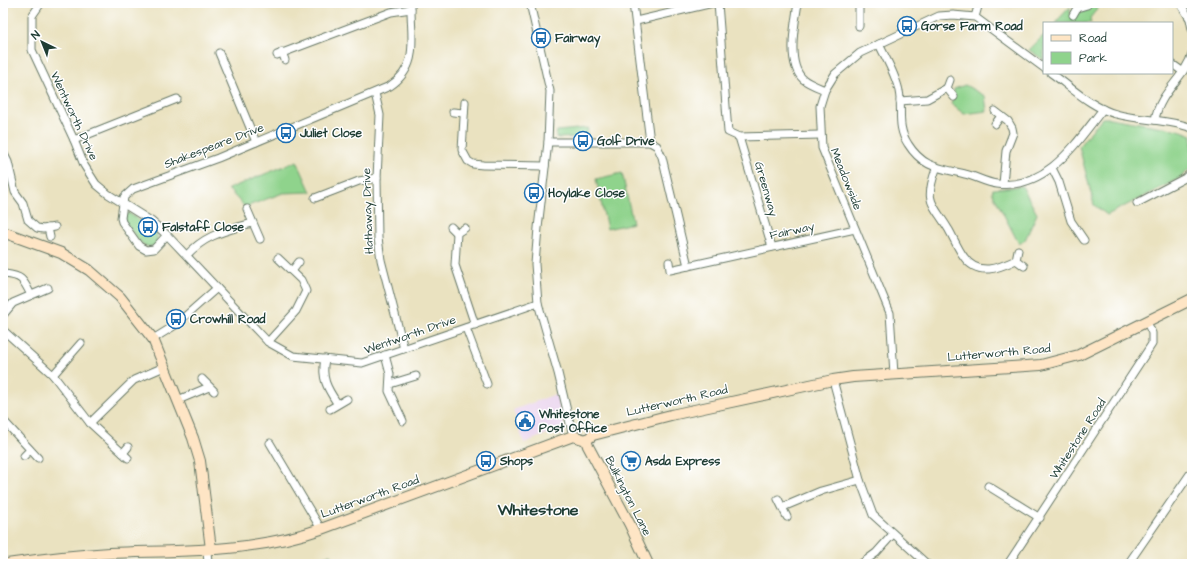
<svg xmlns="http://www.w3.org/2000/svg" width="1195" height="567" viewBox="0 0 1195 567" font-family="'Architects Daughter',sans-serif">
  <style>
    .built { fill: #e9d2ed }
    .green { fill: #8fd38c; stroke: #578860 }
    .lines { fill: none; stroke-linecap: round; stroke-linejoin: round }
    .street-casing { stroke: #667765; stroke-width: 9 }
    .secondary-casing { stroke: #667765; stroke-width: 12 }
    .street { stroke: #fff; stroke-width: 7 }
    .secondary { stroke: #fee5c5; stroke-width: 10 }
    .labels { text-anchor: middle; dominant-baseline: central; stroke-width: 3; stroke-linejoin: round; paint-order: stroke }
    .poi-label { font-size: 12px; font-weight: bold; fill: #1f3d34; stroke: #fff; text-anchor: start }
    .street-label { font-size: 12px; fill: #1f3d34; stroke: #fff }
    .district-label { font-size: 16px; font-weight: bold; fill: #1f3d34; stroke: #fff }
  </style>
  <rect width="100%" height="100%" fill="#fff"/>
  <filter id="ink" filterUnits="userSpaceOnUse"><feTurbulence type="fractalNoise" baseFrequency=".025" numOctaves="2"/><feDisplacementMap in="SourceGraphic" scale="8" xChannelSelector="R" yChannelSelector="G"/><feConvolveMatrix kernelMatrix="1 2 1 2 8 2 1 2 1" color-interpolation-filters="sRGB"/></filter>
  <filter id="wash" filterUnits="userSpaceOnUse"><feTurbulence type="fractalNoise" baseFrequency=".012" numOctaves="4" result="noise"/><feDisplacementMap in="SourceGraphic" scale="16" xChannelSelector="R" yChannelSelector="G"/><feGaussianBlur stdDeviation="0.9" result="paint"/><feColorMatrix in="noise" values="0 0 0 0 0 0 0 0 0 0 0 0 0 0 0 0 0 1.4 0 .05"/><feComposite in="paint" operator="in"/></filter>
  <g filter="url(#wash)">
    <rect width="100%" height="100%" fill="#eae2c0"/>
    <polygon class="built" points="556,394 564,425 562,428 524,443 513,410"/>
    <g class="green">
      <polygon points="1088,3 1102,3 1090,18 1091,23 1055,23 1070,7 1070,14 1073,17 1088,7"/>
      <polygon points="1044,35 1044,60 1029,50"/>
      <polygon points="965,85 985,96 987,111 964,114 951,104 954,97 954,89"/>
      <polygon points="1102,118 1110,118 1179,130 1192,135 1192,167 1180,178 1107,215 1094,205 1079,146"/>
      <polygon points="588,128 587,137 558,138 556,137 557,131"/>
      <polygon points="297,161 311,192 283,193 245,207 228,189"/>
      <polygon points="622,173 633,223 607,229 596,179"/>
      <polygon points="1022,186 1037,214 1025,240 1019,244 992,192 993,189"/>
      <path d="M129 213 157 234V243C144 256 132 231 125 221V215Z"/>
      <polygon points="331,554 334,564 302,564"/>
    </g>
  </g>
  <g filter="url(#ink)">
    <g class="lines">
      <defs>
        <g id="street">
          <polyline points="41,3 32,16 32,50 74,140 84,165 96,184 108,194 151,221 167,235 268,342 293,356 362,363 538,303"/>
          <polyline points="530,3 550,91 548,142 538,228 535,264 538,303 558,373 573,436"/>
          <polyline points="633,3 650,142"/>
          <polyline points="718,3 728,132 739,137 820,135"/>
          <path d="M798 3C795 23 786 63 803 79 809 84 818 87 825 90"/>
          <polyline points="859,3 859,26"/>
          <polyline points="1180,3 1190,19 1192,29"/>
          <polyline points="1073,15 1077,8 1087,5"/>
          <polyline points="975,17 979,3"/>
          <polyline points="636,21 713,3"/>
          <path d="M879 44C886 59 896 75 899 91 903 110 896 126 908 144 923 168 940 168 965 174 975 176 986 183 997 184 1047 190 1076 143 1103 109"/>
          <polyline points="282,52 285,60"/>
          <polyline points="219,53 256,142"/>
          <polyline points="277,55 391,12 411,9"/>
          <polyline points="1172,64 1182,71"/>
          <path d="M1051 73C1071 87 1092 108 1116 114 1141 121 1168 119 1192 128"/>
          <polyline points="950,80 947,88 954,97"/>
          <polyline points="375,93 380,115 377,178 378,238 381,260 404,349"/>
          <polyline points="900,101 927,99 947,88"/>
          <polyline points="465,102 462,150 468,161 473,164 483,165 545,166"/>
          <polyline points="995,111 1008,121 1012,128 1013,133 1006,151 1003,184"/>
          <polyline points="453,112 464,113"/>
          <path d="M1155 120C1159 92 1186 77 1192 53"/>
          <polyline points="995,124 1001,116"/>
          <polyline points="739,137 772,247"/>
          <polyline points="74,140 177,99"/>
          <polyline points="548,142 650,142 657,146 662,157 688,266"/>
          <polyline points="3,152 8,162 15,192 23,203 28,220 37,228 43,229 55,227"/>
          <polyline points="1052,168 1059,182 1071,221 1084,240"/>
          <path d="M936 169C924 203 932 202 949 230 954 239 958 249 964 257 978 277 999 268 1016 260"/>
          <polyline points="315,198 359,181 377,178"/>
          <polyline points="1137,203 1185,178 1192,172"/>
          <polyline points="247,209 260,239"/>
          <polyline points="451,227 457,233 465,228"/>
          <polyline points="48,228 50,237"/>
          <polyline points="457,233 455,265 475,325"/>
          <path d="M167 235 154 249 146 250 139 246 122 222 121 218 124 197 133 189 218 158 390 86C421 65 410 36 411 3"/>
          <polyline points="1018,250 1016,260 1024,266"/>
          <path d="M187 255C206 234 226 231 252 223"/>
          <polyline points="669,262 670,270 855,229"/>
          <polyline points="292,271 299,262"/>
          <path d="M5 274C22 276 23 279 31 295"/>
          <polyline points="3,315 13,303 48,288"/>
          <polyline points="466,328 487,384"/>
          <polyline points="3,330 53,375 90,423 128,458"/>
          <polyline points="153,339 174,326 217,288"/>
          <polyline points="268,342 296,311 306,291 301,280 278,258"/>
          <polyline points="385,355 390,374 389,391 403,421"/>
          <path d="M325 359C321 378 327 388 337 403"/>
          <polyline points="894,374 890,313 822,148 820,106 825,90 835,74 860,53 939,16 953,15 975,17 1044,68"/>
          <polyline points="53,375 81,343"/>
          <polyline points="202,379 214,391"/>
          <polyline points="833,380 860,480 873,515 927,564"/>
          <polyline points="390,384 416,376"/>
          <polyline points="178,400 209,387"/>
          <polyline points="330,409 347,399"/>
          <polyline points="3,420 38,458"/>
          <polyline points="90,423 134,380 164,367"/>
          <polyline points="270,443 321,529"/>
          <polyline points="123,453 128,447"/>
          <polyline points="24,456 30,450"/>
          <polyline points="988,486 1040,518"/>
          <polyline points="778,499 787,517"/>
          <polyline points="783,507 821,491 860,480"/>
          <polyline points="207,550 208,564"/>
          <polyline points="861,564 876,553 893,534"/>
          <polyline points="1008,564 1152,344 1152,333 1147,322"/>
          <polyline points="1128,564 1192,471"/>
        </g>
        <g id="secondary">
          <polyline points="3,232 61,253 89,270 120,297 153,339 193,438 200,461 211,549"/>
          <polyline points="586,440 593,435 671,415 833,380 853,377 1041,365 1079,355 1192,299"/>
          <polyline points="586,440 588,446 630,525 648,564"/>
          <path d="M7 564C41 559 75 555 110 553 181 550 252 553 321 529L573 436 586 440"/>
        </g>
      </defs>
      <use href="#street" class="street-casing"/>
      <use href="#secondary" class="secondary-casing"/>
      <use href="#street" class="street"/>
      <use href="#secondary" class="secondary"/>
    </g>
  </g>
  <defs>
    <symbol id="bus-ring" viewBox="-11 -11 22 22"><circle r="9.5" fill="#fff" stroke="#1f6fb2" stroke-width="1.5"/><path d="M-5-6H5V4H4V6H2V4H-2V6H-4V4H-5ZM-3.5-4V0h7V-4ZM-3.5 1.2v1.5H-2V1.2ZM2 1.2v1.5H3.5V1.2Z" fill="#1f6fb2"/></symbol>
    <symbol id="civic-ring" viewBox="-11 -11 22 22"><circle r="9.5" fill="#fff" stroke="#1f6fb2" stroke-width="1.5"/><path d="M-.6-6.5H3V-4.5H.6V-3L4-1V1h2V6H-6V1h2V-1L-.6-3ZM-1.2 2.5V6h2.4V2.5Z" fill="#1f6fb2"/></symbol>
    <symbol id="supermarket-ring" viewBox="-11 -11 22 22"><circle r="9.5" fill="#fff" stroke="#1f6fb2" stroke-width="1.5"/><path d="M-6-5.5h2.5l.6 2H6L4.5 2H-2.5L-4.4-4H-6ZM-1.5 3.2a1.3 1.3 0 1 0 .1 0ZM3 3.2a1.3 1.3 0 1 0 .1 0Z" fill="#1f6fb2"/></symbol>
  </defs>
  <g fill-rule="evenodd">
    <use href="#bus-ring" x="896" y="15" width="22" height="22"/>
    <use href="#bus-ring" x="530" y="27" width="22" height="22"/>
    <use href="#bus-ring" x="275" y="122" width="22" height="22"/>
    <use href="#bus-ring" x="572" y="130" width="22" height="22"/>
    <use href="#bus-ring" x="523" y="182" width="22" height="22"/>
    <use href="#bus-ring" x="137" y="216" width="22" height="22"/>
    <use href="#bus-ring" x="165" y="308" width="22" height="22"/>
    <use href="#civic-ring" x="514" y="410" width="22" height="22"/>
    <use href="#bus-ring" x="475" y="450" width="22" height="22"/>
    <use href="#supermarket-ring" x="620" y="450" width="22" height="22"/>
  </g>
  <g class="labels">
    <g class="poi-label">
      <text x="921" y="26">Gorse Farm Road</text>
      <text x="555" y="38">Fairway</text>
      <text x="300" y="133">Juliet Close</text>
      <text x="597" y="141">Golf Drive</text>
      <text x="548" y="193">Hoylake Close</text>
      <text x="162" y="227">Falstaff Close</text>
      <text x="190" y="319">Crowhill Road</text>
      <text x="539" y="414">Whitestone<tspan x="539" dy="14">Post Office</tspan></text>
      <text x="500" y="461">Shops</text>
      <text x="645" y="461">Asda Express</text>
    </g>
    <g class="street-label">
      <text transform="translate(74 116) rotate(65)">Wentworth Drive</text>
      <text transform="translate(214 146) rotate(-21)">Shakespeare Drive</text>
      <text transform="translate(846 179) rotate(68)">Meadowside</text>
      <text transform="translate(766 189) rotate(74)">Greenway</text>
      <text transform="translate(368 211) rotate(-92)">Hathaway Drive</text>
      <text transform="translate(792 231) rotate(-12)">Fairway</text>
      <text transform="translate(410 335) rotate(-19)">Wentworth Drive</text>
      <text transform="translate(999 353) rotate(-5)">Lutterworth Road</text>
      <text transform="translate(677 401) rotate(-13)">Lutterworth Road</text>
      <text transform="translate(1078 439) rotate(-57)">Whitestone Road</text>
      <text transform="translate(628 496) rotate(63)">Bulkington Lane</text>
      <text transform="translate(370 497) rotate(-20)">Lutterworth Road</text>
    </g>
    <g class="district-label">
      <text x="538" y="510">Whitestone</text>
    </g>
  </g>
  <rect width="1195" height="567" fill="none" stroke="#fff" stroke-width="16"/>
  <rect x="1043" y="22" width="130" height="52" fill="#ffffff" stroke="#a5b1ae"/>
  <rect x="1051" y="35" width="20" height="6" fill="#fee5c5" stroke="#a5b1ae"/>
  <text x="1079" y="42" font-size="12" fill="#1f3d34">Road</text>
  <rect x="1051" y="52" width="20" height="12" fill="#8fd38c" stroke="#a5b1ae"/>
  <text x="1079" y="62" font-size="12" fill="#1f3d34">Park</text>
  <g transform="translate(42 42) rotate(317)" stroke="#ffffff" stroke-width="3" paint-order="stroke">
  <path d="M0-3L7 15L0 10L-7 15Z" fill="#1f3d34"/>
  <text y="-6" font-size="11" font-weight="bold" text-anchor="middle" fill="#1f3d34">N</text>
  </g>
</svg>
